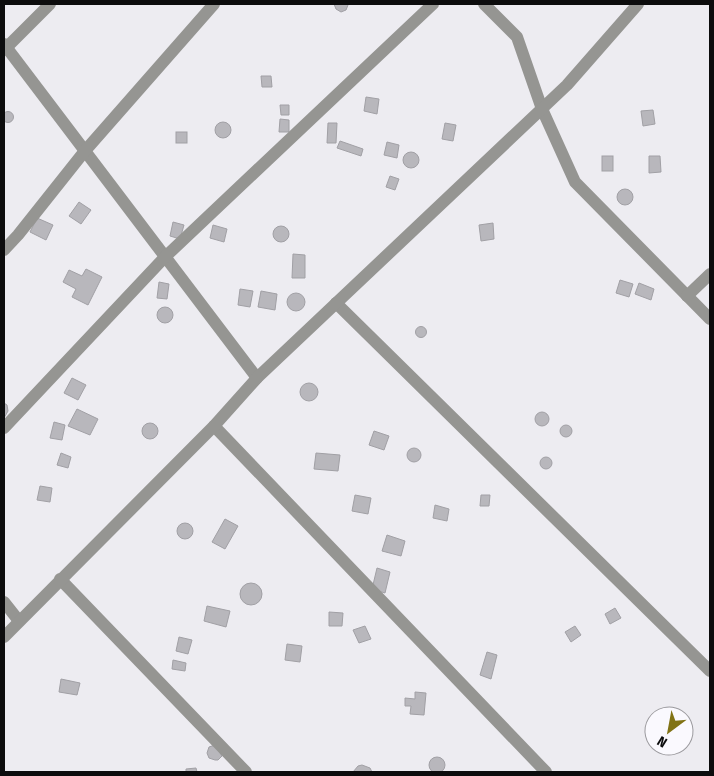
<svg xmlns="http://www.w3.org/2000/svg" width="714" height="776" viewBox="0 0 714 776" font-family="'Fira Sans Condensed',sans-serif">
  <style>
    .building { fill: #b8b7bc; stroke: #a1a0a5 }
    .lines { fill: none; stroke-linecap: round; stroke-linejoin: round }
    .minor { stroke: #959592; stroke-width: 12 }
  </style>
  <rect width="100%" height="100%" fill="#edecf1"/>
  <g class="building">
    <polygon points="334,4 348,4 348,5 346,10 341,12 336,9"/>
    <polygon points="261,76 271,76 272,87 262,87"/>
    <polygon points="366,97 379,99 377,114 364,111"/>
    <polygon points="280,105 289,105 289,115 281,115"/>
    <polygon points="653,110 655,124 643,126 641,111"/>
    <circle cx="8" cy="117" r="5.5"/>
    <polygon points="280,119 289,120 289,132 279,132"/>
    <circle cx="223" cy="130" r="8"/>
    <polygon points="328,123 337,123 336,143 327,143"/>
    <polygon points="445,123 456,125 453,141 442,139"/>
    <rect x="176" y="132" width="11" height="11"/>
    <polygon points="340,141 363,149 361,156 337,148"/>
    <polygon points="387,142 399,145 397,158 384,155"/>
    <circle cx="411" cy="160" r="8"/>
    <rect x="602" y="156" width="11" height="15"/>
    <polygon points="649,156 660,156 661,172 649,173"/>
    <polygon points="390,176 399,179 395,190 386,187"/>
    <circle cx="625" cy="197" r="8"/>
    <polygon points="79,202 91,210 81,224 69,216"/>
    <polygon points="37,218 53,225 46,240 30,232"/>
    <polygon points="173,222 184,225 180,239 170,236"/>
    <polygon points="493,223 494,239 481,241 479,225"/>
    <polygon points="213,225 227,229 224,242 210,238"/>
    <circle cx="281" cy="234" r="8"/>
    <polygon points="293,254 305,255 305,278 292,278"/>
    <polygon points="86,269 102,277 88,305 72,297 76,289 63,282 69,270 82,276"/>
    <polygon points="620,280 633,284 629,297 616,293"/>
    <polygon points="159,282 169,284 167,299 157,298"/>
    <polygon points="639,283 654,289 651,300 635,294"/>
    <polygon points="240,289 253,291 250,307 238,305"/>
    <polygon points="261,291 277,294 275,310 258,307"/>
    <circle cx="296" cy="302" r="9"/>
    <circle cx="165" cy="315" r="8"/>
    <circle cx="421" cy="332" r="5.5"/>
    <polygon points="72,378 86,385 78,400 64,393"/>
    <circle cx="309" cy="392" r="9"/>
    <polygon points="4,403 7,405 8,411 4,418"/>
    <polygon points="77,409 98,419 90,435 68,426"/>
    <circle cx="542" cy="419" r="7"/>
    <polygon points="54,422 65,425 62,440 50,438"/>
    <circle cx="150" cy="431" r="8"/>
    <circle cx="566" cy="431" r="6"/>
    <polygon points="374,431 389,436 384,450 369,445"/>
    <circle cx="414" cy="455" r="7"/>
    <polygon points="61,453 71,457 68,468 57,465"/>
    <polygon points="316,453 340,455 338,471 314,469"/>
    <circle cx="546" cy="463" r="6"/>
    <polygon points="40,486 52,488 50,502 37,500"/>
    <polygon points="355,495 371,498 368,514 352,511"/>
    <polygon points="481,495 490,495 489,506 480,506"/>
    <polygon points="435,505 449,509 447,521 433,518"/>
    <polygon points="225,519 238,526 225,549 212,542"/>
    <circle cx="185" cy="531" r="8"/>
    <polygon points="387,535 405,541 401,556 382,551"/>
    <polygon points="377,568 390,572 385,593 372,589"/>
    <circle cx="251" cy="594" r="11"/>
    <polygon points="207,606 230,611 226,627 204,621"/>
    <polygon points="615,608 621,618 610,624 605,614"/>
    <polygon points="329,612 343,613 342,626 329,626"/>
    <polygon points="365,626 371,639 359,643 353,630"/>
    <polygon points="575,626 581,635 571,642 565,632"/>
    <polygon points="179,637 192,640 188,654 176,651"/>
    <polygon points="287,644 302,646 300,662 285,660"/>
    <polygon points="487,652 497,655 491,679 480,675"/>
    <polygon points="173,660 186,663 185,671 172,669"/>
    <polygon points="61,679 80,683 77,695 59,692"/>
    <polygon points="415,692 426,693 424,715 410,714 411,706 405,706 405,698 415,699"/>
    <polygon points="215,745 222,756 218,760 215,760 209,758 207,753 209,747"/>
    <circle cx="437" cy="765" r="8"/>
    <polygon points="362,765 370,768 372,772 353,772 358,766"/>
    <polygon points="196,768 197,772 186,772 186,769"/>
  </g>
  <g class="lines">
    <g class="minor">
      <polyline points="484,4 517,37 542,109 575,182 710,319"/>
      <polyline points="4,44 257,378"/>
      <polyline points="4,50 50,4"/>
      <polyline points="4,250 18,235 84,152 214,4"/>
      <polyline points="687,296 710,274"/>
      <polyline points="336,303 710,671"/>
      <polyline points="214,426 546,772"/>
      <polyline points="4,428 165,257 433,4"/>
      <polyline points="60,579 246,772"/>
      <polyline points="4,602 19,621"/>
      <polyline points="4,637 214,426 257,378 567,85 638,4"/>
    </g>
  </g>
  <rect width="714" height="776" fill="none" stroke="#0c0c0d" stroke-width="10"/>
  <g transform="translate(669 731) rotate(212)"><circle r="24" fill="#faf9fe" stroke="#9b9a9e"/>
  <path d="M0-4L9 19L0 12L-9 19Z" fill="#817315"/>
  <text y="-8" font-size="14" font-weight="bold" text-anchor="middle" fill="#0c0c0d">N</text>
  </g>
</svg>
